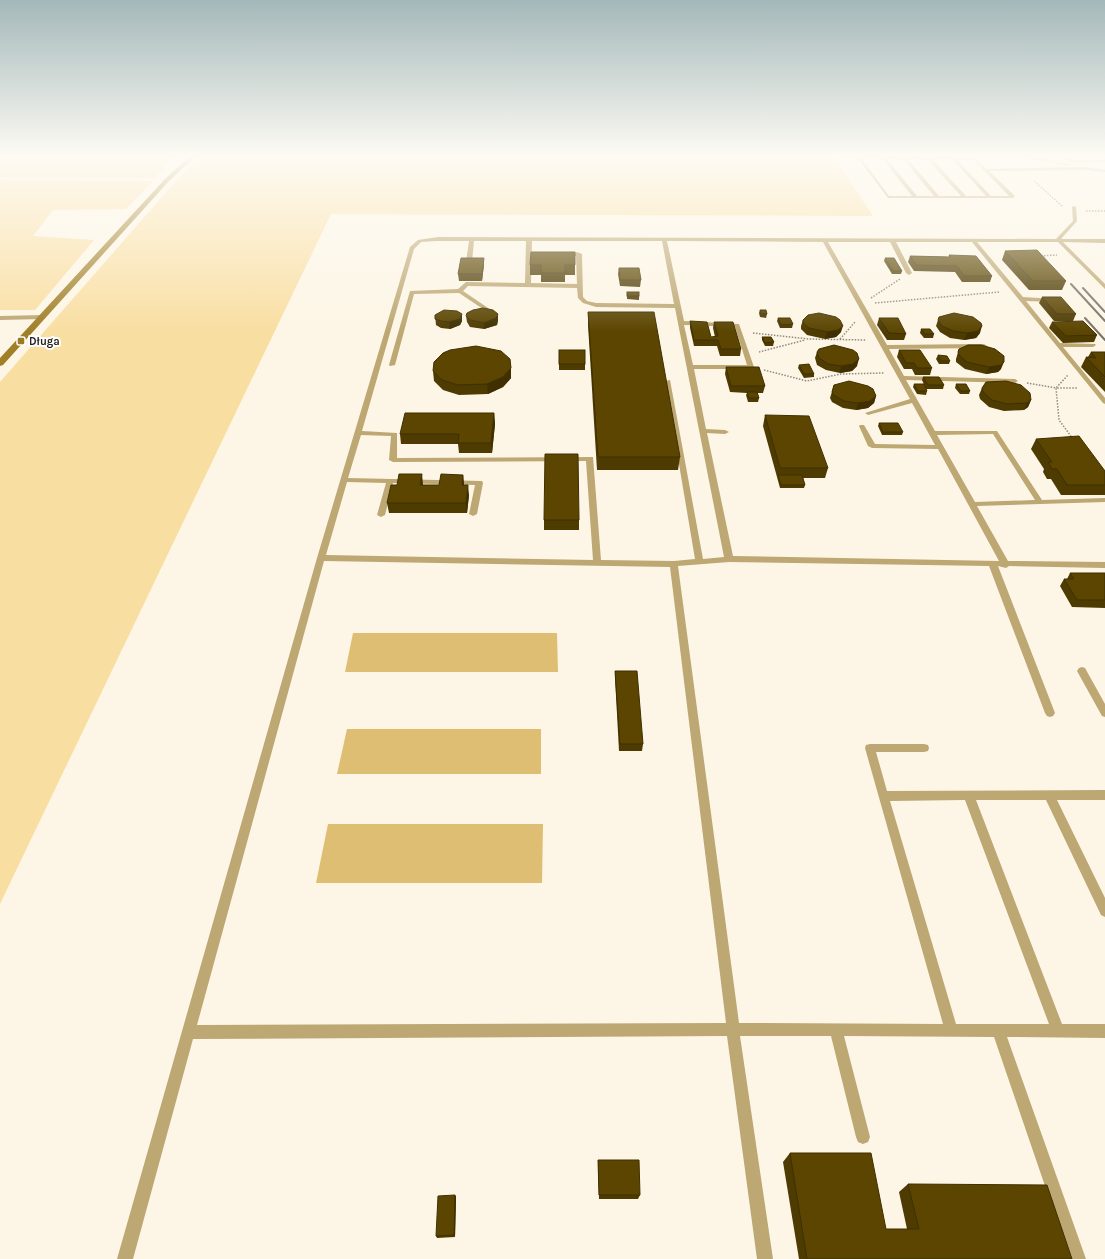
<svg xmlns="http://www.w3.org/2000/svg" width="1105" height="1259" viewBox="0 0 1105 1259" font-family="Karla,sans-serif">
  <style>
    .green { fill: #f9dea2 }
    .water { fill: #debe72 }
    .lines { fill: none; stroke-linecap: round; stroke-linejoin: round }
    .path { stroke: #8f8a7f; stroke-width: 1.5; stroke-dasharray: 1.5 1.5; stroke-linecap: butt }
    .lane { fill: #bda773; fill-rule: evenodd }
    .secondary { fill: #a07f27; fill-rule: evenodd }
    .rail { stroke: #767269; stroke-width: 2 }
    .wall { fill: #4e3b01 }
    .shaded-wall { fill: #403001 }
    .building { fill: #5b4501; stroke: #403001 }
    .poi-dot { fill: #9b7b25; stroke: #fff; stroke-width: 1.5 }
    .labels { text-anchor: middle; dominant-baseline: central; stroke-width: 4; stroke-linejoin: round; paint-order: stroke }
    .far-poi-label { font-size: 11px; font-weight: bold; fill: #24211c; stroke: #fff; text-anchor: start }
  </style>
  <rect width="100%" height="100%" fill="#fdf6e6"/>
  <g class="green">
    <polygon points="0,156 172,156 174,157 155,178 0,177"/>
    <polygon points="207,156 833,156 873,216 331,214 0,904 0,382 175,182 199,159"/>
    <polygon points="0,180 153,181 126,209 53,210 33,236 94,240 35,310 0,310"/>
  </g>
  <g class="water">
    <polygon points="353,633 557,633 558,672 345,672"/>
    <polygon points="347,729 541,729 541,774 337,774"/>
    <polygon points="328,824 543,824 542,883 316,883"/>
  </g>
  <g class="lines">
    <g class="path">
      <polyline points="1034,181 1063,207"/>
      <polyline points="1086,211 1105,211"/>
      <polyline points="1038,256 1057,255"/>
      <polyline points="871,298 900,279"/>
      <polyline points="875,303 999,292"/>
      <polyline points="753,333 809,339 866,340"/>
      <polyline points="840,339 855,322"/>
      <polyline points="759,352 805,340"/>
      <polyline points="764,370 807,381 841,374 884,373"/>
      <polyline points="1027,383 1056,388 1068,375"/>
      <polyline points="1073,439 1059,420 1056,388 1077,388"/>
    </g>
    <g class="lane">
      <path d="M856 156 974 157 986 169 1083 167 1105 170V172L1088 170 989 171 1015 196 1013 198H888ZM861 158H882L912 196H889ZM887 159H903L934 196H917ZM908 159H927L961 196H939ZM932 159H952L986 196H966ZM956 159H973L1009 196H991Z"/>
      <polygon points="1022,156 1031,156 1070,165 1068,166"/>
      <polygon points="1064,156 1069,156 1072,160 1105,160 1105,162 1071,162"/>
      <path d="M1074 206 1076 207 1077 221 1061 239H1105V243L1063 242 1105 284V289L1058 242H977L1023 297 1055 299 1056 300 1053 302 1026 301 1060 343 1095 344 1096 345 1093 347H1063L1105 398V404L1103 403 972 242H896L912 273 909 275 906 273 890 242H828L887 345 984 344 987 346 984 348 889 349 904 376 1015 379 1018 381 1015 383 906 380 935 431H997L1042 500 1105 498V502L977 506 1008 561 1105 562V568L1009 566 1006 568 998 566 1055 713 1053 716 1050 717 1047 716 1045 713 989 566 729 562 678 566 739 1023 943 1024 865 748 866 745 870 744H924L928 745 929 748 928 751 924 752H876L887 791 1105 790V800H1057L1105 898V917L1101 915 1046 800H976L1062 1024H1105V1038L1007 1037 1086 1259H1070L994 1037 844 1036 870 1137 868 1142 863 1144 858 1142 856 1137 831 1036H740L773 1259H757L727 1036 193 1039 133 1259H117L317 558 410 247 418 240 438 237 1056 239 1073 221 1072 207ZM438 241H469L466 262 469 264 472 262 474 241H526L525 283 466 282 458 289 410 291 389 365 390 366 395 365 414 294 459 293 489 313 491 312V310L463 291 468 286 577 288 578 298 583 303 596 307 675 308 724 557 703 559 670 380 665 381 695 559 674 561 601 560 593 457 397 458V433L362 431 414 249 421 242ZM532 241H662L674 304 596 303 587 301 583 297 582 254C577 251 566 251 561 254L564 256H576L577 284 531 283ZM667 241 823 242 910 399 865 413 868 415 912 403 935 445 875 444 864 425H860L859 426 868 446 872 448 938 449 999 561 733 556 707 433 725 434 729 432 725 430 706 429 694 369H751L754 367 739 324 684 321ZM684 325 735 327 747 365H693ZM993 434 1035 500 975 502 937 435ZM361 435 391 436 389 460 393 462 586 461 593 560 326 555 347 482 386 483 377 515 381 517 385 515 393 483 475 485 469 514 473 516 477 514 483 483 482 481 348 478ZM324 561 670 567 726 1023 197 1025ZM965 800 1049 1024H956L890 801Z"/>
      <polygon points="0,316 43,315 46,317 43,319 0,320"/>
      <polygon points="1082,667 1085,668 1105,704 1105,717 1102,716 1077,671 1079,668"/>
    </g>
    <polygon class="secondary" points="190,156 196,156 169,181 3,365 0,366 0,358 165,179"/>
    <g class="rail">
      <polyline points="1071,284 1105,321"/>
      <polyline points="1083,288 1105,312"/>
      <polyline points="1085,318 1105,340"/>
    </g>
  </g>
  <g class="wall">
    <polygon points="1005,251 1066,281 1062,290 1029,290 1002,260"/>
    <polygon points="949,255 992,276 990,282 962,282 955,272 914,271 908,262 910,256 949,257"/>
    <polygon points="885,258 902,271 901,274 892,274 884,261"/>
    <polygon points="484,264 482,281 459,281 458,274"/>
    <polygon points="530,265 575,265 575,275 565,275 565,282 541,282 541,275 530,275"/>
    <polygon points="619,268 641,280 640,287 620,286 618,274"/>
    <polygon points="627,292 639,292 639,300 627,299"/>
    <polygon points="1042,297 1076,314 1073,321 1054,321 1039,303"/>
    <polygon points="760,310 767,314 766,318 760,317 759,313"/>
    <polygon points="588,312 680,457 678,470 597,470 588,325"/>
    <polygon points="435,315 462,321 460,325 450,329 441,328 436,325"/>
    <polygon points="466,316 498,320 497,325 484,329 470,327 467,322"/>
    <polygon points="778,318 793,324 792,328 780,328 777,321"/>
    <polygon points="879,318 906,334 904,340 887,340 877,325"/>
    <polygon points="803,320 841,332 836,337 825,339 807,335 801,329 801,326"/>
    <polygon points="938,320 980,333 976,338 964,340 950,338 940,332 936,326"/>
    <polygon points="690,321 711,337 715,337 713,328 714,322 741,349 740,356 720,356 717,346 694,346 690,328"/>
    <polygon points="1052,322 1097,335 1094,342 1063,343 1049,328"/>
    <polygon points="921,329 934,334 933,338 924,338 920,333"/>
    <polygon points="762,337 774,342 773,346 765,346 762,340"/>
    <polygon points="959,349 1001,369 998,372 986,374 965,369 956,362 956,359"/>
    <polygon points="559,350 585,364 585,370 559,370"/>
    <polygon points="899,350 932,368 930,375 915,375 912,369 904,369 897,357"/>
    <polygon points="817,352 857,366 852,371 840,373 826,370 817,365 815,358"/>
    <polygon points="1091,352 1105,352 1105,392 1081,367 1086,357 1088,357"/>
    <polygon points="938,355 950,361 949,364 939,364 936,359"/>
    <polygon points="799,365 814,374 814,377 804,378 798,368"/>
    <polygon points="726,367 765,386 763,393 757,393 759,398 758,402 748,402 746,395 747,393 730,392 725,374"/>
    <polygon points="433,371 511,378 503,387 488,394 459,395 443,390 434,381"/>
    <polygon points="923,377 944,385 943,389 926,389 922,380"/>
    <polygon points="914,384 927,391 926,395 917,394 913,387"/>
    <polygon points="956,384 970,391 969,394 960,394 955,388"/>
    <polygon points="834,385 876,396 874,403 868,408 856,410 843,408 832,402 830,398"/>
    <polygon points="982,388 1031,400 1028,407 1024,410 1004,411 989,407 980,399 979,395"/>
    <polygon points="494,413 495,424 492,453 459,453 458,444 401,444 400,434"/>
    <polygon points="765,415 828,468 825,478 803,478 805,485 804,488 780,488 763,426"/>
    <polygon points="879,423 903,432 902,435 882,435 878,426"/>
    <polygon points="1036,439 1105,471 1105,495 1061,495 1051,479 1047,479 1043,472 1044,469 1031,449"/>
    <polygon points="463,475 464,485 469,495 467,513 389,513 387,503 423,485 439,485"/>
    <rect x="544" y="520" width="35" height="10"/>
    <polygon points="1070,573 1105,573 1105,608 1072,607 1060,586 1064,579 1067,579"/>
    <polygon points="615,671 643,744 642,751 619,751 615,678"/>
    <polygon points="790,1153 886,1229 907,1229 899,1192 908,1184 1072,1259 799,1259 783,1162"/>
    <polygon points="598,1160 640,1195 638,1199 599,1199 598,1164"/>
    <polygon points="455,1195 456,1197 455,1237 437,1238 436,1236"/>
  </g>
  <g class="shaded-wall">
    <polygon points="484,258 484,264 482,281 482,274"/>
    <polygon points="462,314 462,321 460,325 450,329 449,322"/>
    <polygon points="498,314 498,320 497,325 484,329 484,323"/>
    <polygon points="843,326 841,332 836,337 825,339 827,332"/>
    <polygon points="982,326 980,333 976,338 964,340 967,333"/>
    <polygon points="859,359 857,366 852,371 840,373 841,366"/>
    <polygon points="1004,362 1001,369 998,372 986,374 989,367"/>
    <polygon points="511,368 511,378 503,387 488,394 487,384"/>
    <polygon points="876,396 874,403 868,408 856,410 858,403"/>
    <polygon points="1031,400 1028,407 1024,410 1027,403"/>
    <polygon points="494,413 495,424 492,453 491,443"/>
    <polygon points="422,474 423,485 420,485"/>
    <polygon points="463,475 464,485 462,485"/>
    <polygon points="468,485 469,495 467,513 466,503"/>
    <polygon points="455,1195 456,1197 455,1237 454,1235"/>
  </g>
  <g class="building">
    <polygon points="1037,250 1066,281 1033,281 1005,251"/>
    <polygon points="531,252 575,252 575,265 565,265 565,273 541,273 541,265 530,265"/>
    <polygon points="949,255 976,256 992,276 964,276 957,266 916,265 910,256 950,257"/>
    <polygon points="461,258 484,258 482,274 458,274"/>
    <polygon points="885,258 894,258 902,271 893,271"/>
    <polygon points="619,268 639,268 641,280 620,280"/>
    <rect x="627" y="292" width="12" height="4"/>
    <polygon points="1042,297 1061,297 1076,314 1057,314"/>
    <polygon points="483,308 493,310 498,314 496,318 484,323 470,320 466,316 467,313 473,310"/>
    <polygon points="444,310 457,311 462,314 460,319 449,322 441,321 435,319 435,315"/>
    <polygon points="760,310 766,310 767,314 761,314"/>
    <polygon points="588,312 654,312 680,457 598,457"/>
    <polygon points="819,313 836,317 840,320 843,326 838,330 827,332 809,328 803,323 803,320 808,315"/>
    <polygon points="954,313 973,317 981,323 982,326 978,331 967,333 953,331 942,326 938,320 939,317"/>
    <polygon points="778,318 790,318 793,324 781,325"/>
    <polygon points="879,318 898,318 906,334 889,333"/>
    <polygon points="690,321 707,322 711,337 718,336 714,322 733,322 741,349 721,349 718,340 694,340"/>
    <polygon points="1083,321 1097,335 1066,336 1052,322"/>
    <polygon points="921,329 930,329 934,334 925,334"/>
    <polygon points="762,337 771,337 774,342 765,343"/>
    <polygon points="834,345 853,350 857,353 859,359 853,364 841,366 828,364 819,358 817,352 819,349"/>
    <polygon points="968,345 981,345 995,349 1004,356 1004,362 1001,365 989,367 967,362 959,355 958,352 959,349"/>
    <polygon points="476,346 501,351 510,359 511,368 503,377 487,384 458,385 442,380 433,371 434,362 443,353 450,350"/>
    <rect x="559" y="350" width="26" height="14"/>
    <polygon points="899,350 920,350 932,368 917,368 914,363 906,363"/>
    <polygon points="1091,352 1105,352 1105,377 1086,357 1096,358"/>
    <polygon points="938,355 947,356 950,361 941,361"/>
    <polygon points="809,364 814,374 804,374 799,365"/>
    <polygon points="726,367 759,367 765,386 731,386"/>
    <polygon points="923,377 939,377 944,385 928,385"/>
    <polygon points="849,381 868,386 873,389 876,396 870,401 858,403 844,401 834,395 832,392 834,385"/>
    <polygon points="1006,381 1021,385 1030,393 1031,400 1027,403 1007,404 992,400 983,392 982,388 986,382"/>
    <polygon points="914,384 924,384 927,391 918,391"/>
    <polygon points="956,384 966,384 970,391 961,391"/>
    <polygon points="747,392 757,392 759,398 749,398"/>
    <polygon points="405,413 494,413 491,443 458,443 459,434 400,434"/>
    <polygon points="765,415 809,416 828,468 780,468"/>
    <polygon points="879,423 898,423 903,432 883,432"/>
    <polygon points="1079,436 1105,471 1105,485 1067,485 1057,469 1052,469 1048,462 1052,462 1036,439"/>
    <polygon points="545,454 578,454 579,520 544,520"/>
    <polygon points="399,474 422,474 420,485 439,485 441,474 463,475 462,485 468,485 466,503 387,503 391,485 397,485"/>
    <polygon points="778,475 802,475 805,485 781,485"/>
    <polygon points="1070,573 1105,573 1105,600 1077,600 1064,579 1074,579"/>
    <polygon points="615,671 637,671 643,744 620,744"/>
    <polygon points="790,1153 871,1153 886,1229 919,1229 908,1184 1047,1185 1072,1259 807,1259"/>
    <polygon points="598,1160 639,1160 640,1195 599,1195"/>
    <polygon points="455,1195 454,1235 436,1236 438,1196"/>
  </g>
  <linearGradient id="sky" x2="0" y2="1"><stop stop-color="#a4b8b9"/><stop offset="0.47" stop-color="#fefbf4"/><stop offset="1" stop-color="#fefbf4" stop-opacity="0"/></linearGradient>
  <rect width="1105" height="332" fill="url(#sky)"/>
  <rect class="poi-dot" x="17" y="337" width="8" height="8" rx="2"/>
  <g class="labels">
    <g class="far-poi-label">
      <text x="29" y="341">Długa</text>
    </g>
  </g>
</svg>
